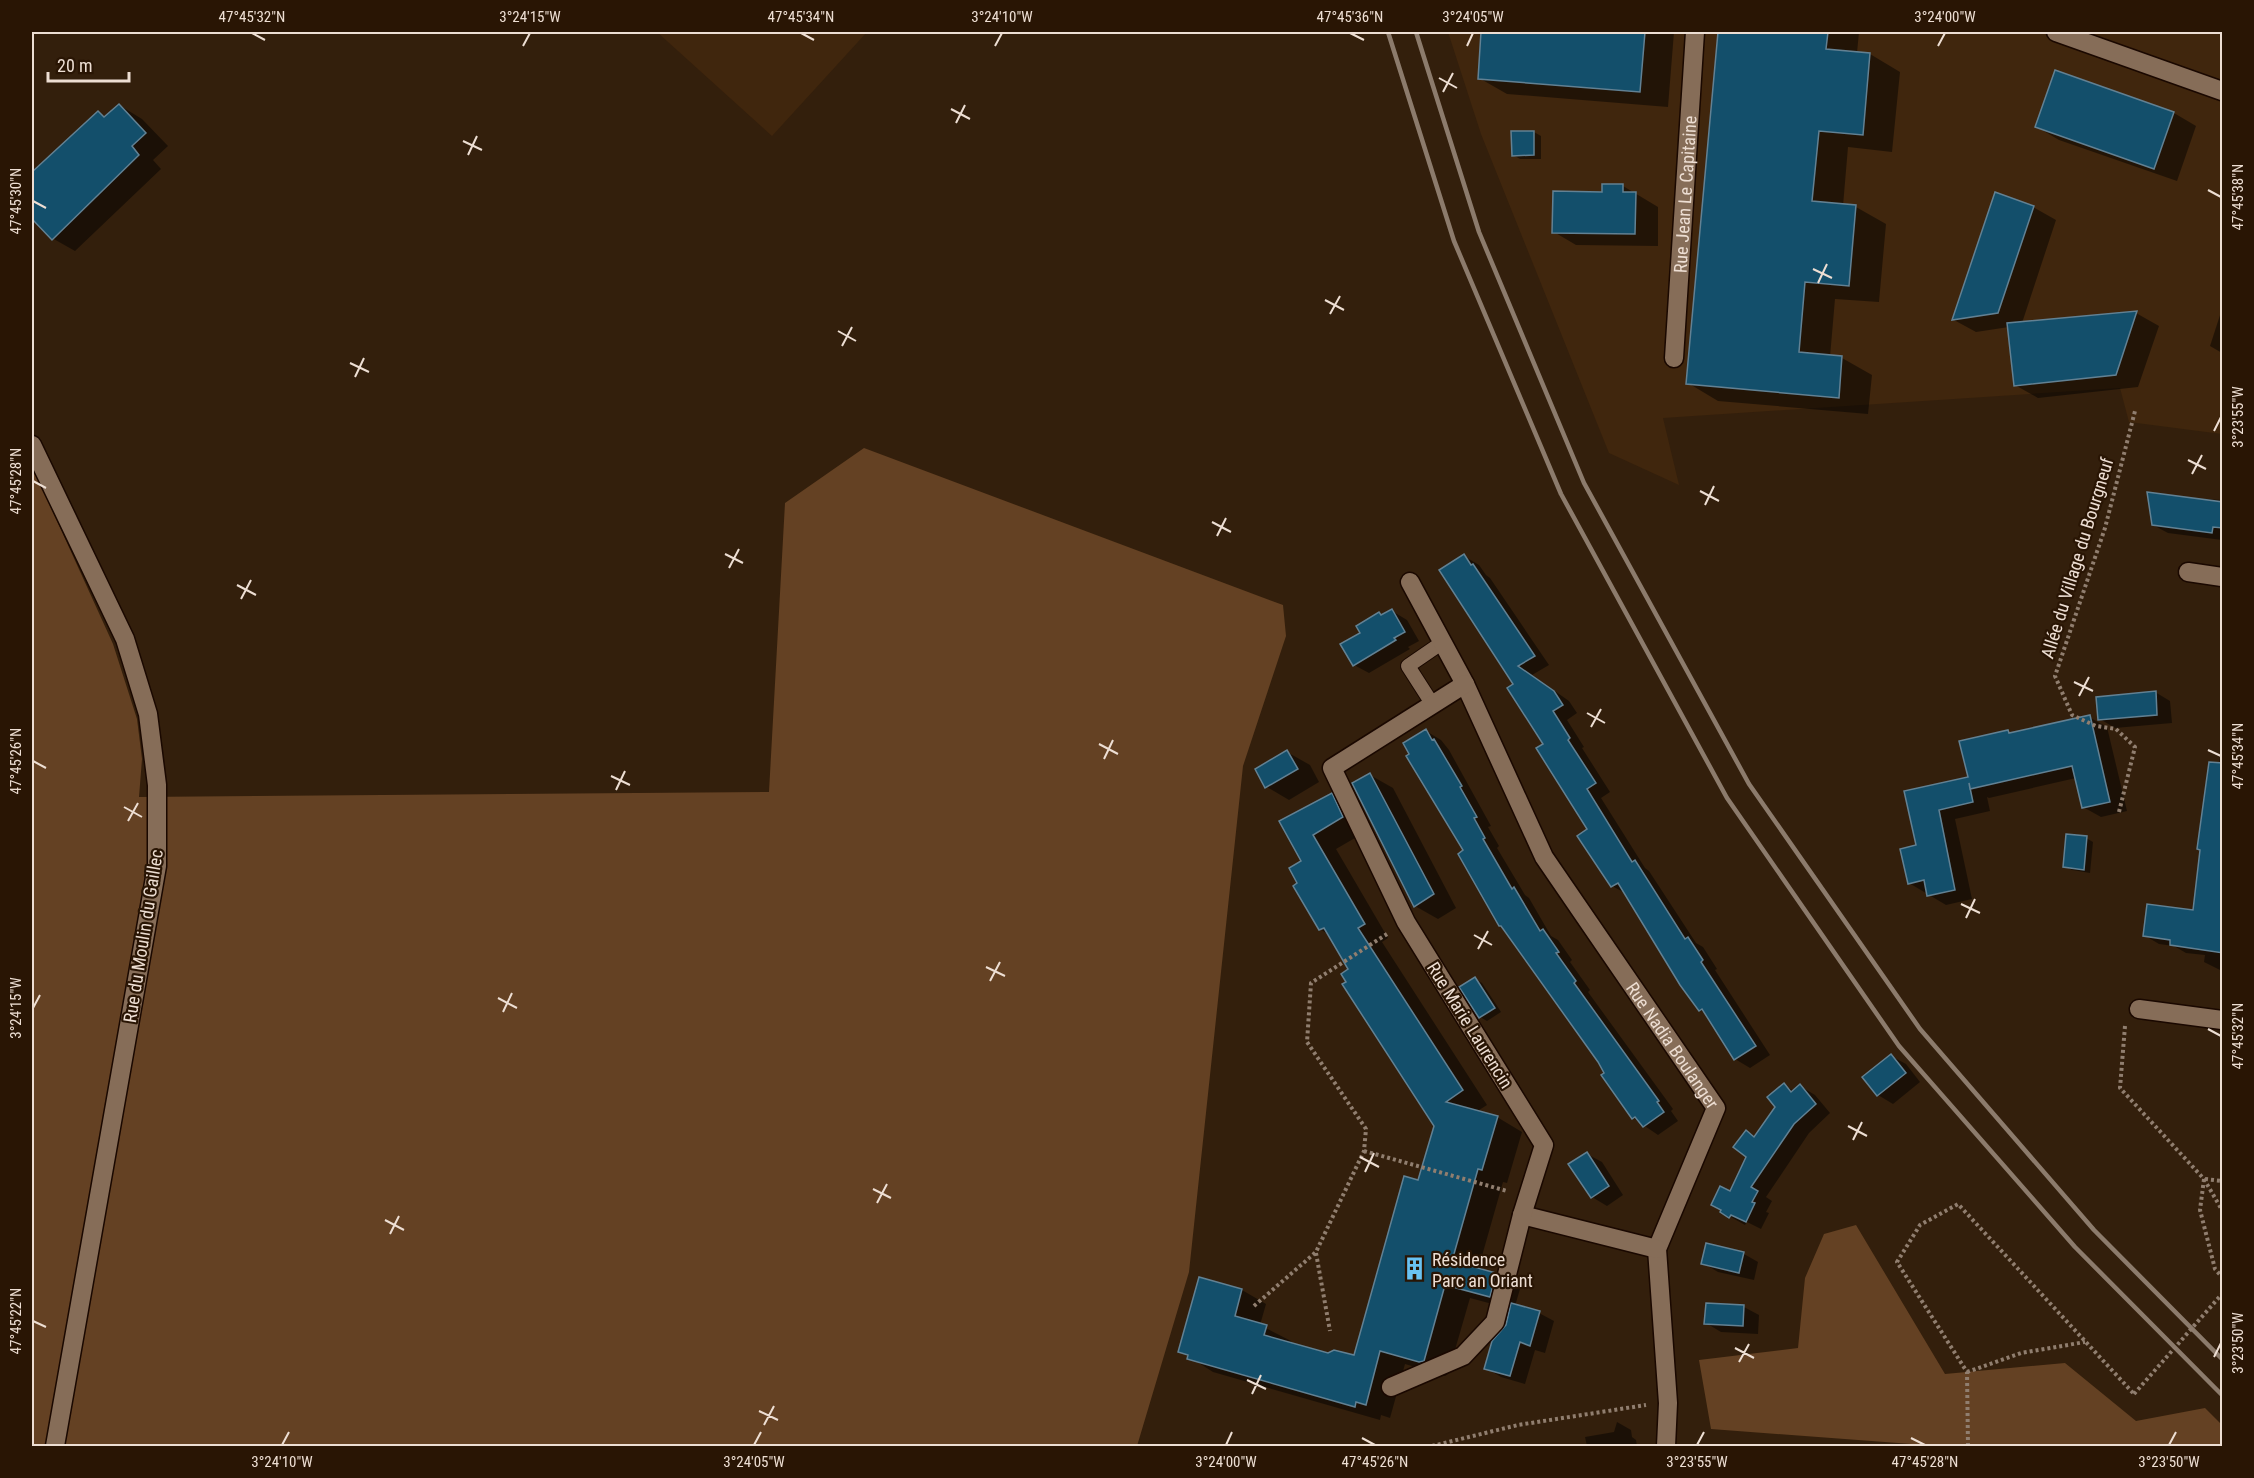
<svg xmlns="http://www.w3.org/2000/svg" width="2254" height="1478" viewBox="0 0 2254 1478" font-family="'Roboto Condensed',sans-serif">
  <style>
    .built { fill: #40260d }
    .green { fill: #644123 }
    .shadow { fill: #0007 }
    .building { fill: #134f6b; stroke: #628193; stroke-width: 1.5 }
    .lines { fill: none; stroke-linecap: round; stroke-linejoin: round }
    .service-casing { stroke: #1a0800; stroke-width: 16 }
    .minor-casing { stroke: #1a0800; stroke-width: 21 }
    .path { stroke: #907e6f; stroke-width: 4; stroke-dasharray: 3 3; stroke-linecap: butt }
    .service { stroke: #866d58; stroke-width: 14 }
    .minor { stroke: #866d58; stroke-width: 18 }
    .rail { stroke: #8c7b6c; stroke-width: 4.5 }
    .path-bridge { stroke: #907e6f; stroke-width: 4; stroke-dasharray: 3 3; stroke-linecap: butt }
    .ticks { fill: none; stroke: #edded3; stroke-width: 2 }
    .labels { text-anchor: middle; dominant-baseline: central; stroke-width: 4.5; stroke-linejoin: round; paint-order: stroke }
    .street-label { font-size: 18px; fill: #edded3; stroke: #291504 }
    .poi-label { font-size: 18px; fill: #edded3; stroke: #291504; text-anchor: start }
    .neatline { fill: none; stroke: #edded3; stroke-width: 2 }
    .ticks-label { font-size: 15px; text-anchor: middle; fill: #edded3 }
  </style>
  <rect width="100%" height="100%" fill="#331f0c"/>
  <g class="built">
    <polygon points="657,32 867,32 772,136"/>
    <polygon points="1448,32 2222,32 2222,434 2129,422 2120,388 1663,418 1679,485 1609,453 1481,134"/>
  </g>
  <g class="green">
    <polygon points="864,448 1283,605 1286,636 1243,766 1189,1272 1137,1446 32,1446 32,466 113,644 137,719 142,759 139,797 769,792 785,503"/>
    <polygon points="1856,1225 1945,1374 2065,1363 2136,1421 2205,1408 2222,1425 2222,1446 1938,1446 1711,1429 1699,1360 1798,1348 1805,1278 1824,1234"/>
  </g>
  <g class="shadow">
    <polygon points="1482,32 1674,32 1668,107 1507,94 1479,78"/>
    <polygon points="1720,32 1859,32 1857,53 1870,54 1900,72 1892,152 1848,147 1843,206 1856,207 1886,224 1879,302 1835,299 1830,357 1842,358 1872,375 1868,414 1718,401 1688,383"/>
    <polygon points="2056,72 2174,113 2196,126 2177,181 2059,140 2037,127"/>
    <polygon points="119,105 142,119 168,146 153,160 161,169 75,251 52,238 32,216 32,174 98,113 107,117"/>
    <polygon points="1534,132 1541,136 1541,159 1520,159 1513,155"/>
    <polygon points="1623,186 1658,207 1658,246 1576,245 1554,232 1603,194"/>
    <polygon points="2033,207 2056,220 2022,323 2136,313 2159,326 2138,387 2038,398 2015,385 2009,327 1976,332 1954,320"/>
    <polygon points="2222,309 2222,353 2210,346"/>
    <polygon points="2206,499 2222,500 2222,540 2168,533 2153,525 2206,501"/>
    <polygon points="1464,556 1479,565 1486,575 1490,578 1549,665 1532,675 1569,701 1577,713 1567,720 1584,747 1582,748 1610,792 1601,798 1645,868 1649,871 1696,943 1703,947 1717,969 1715,970 1770,1055 1750,1068 1735,1059 1707,1014 1700,1010 1627,894 1612,886 1589,830 1515,685"/>
    <polygon points="1392,611 1407,620 1419,641 1408,647 1410,649 1369,673 1354,665 1362,633"/>
    <polygon points="2155,692 2170,701 2172,723 2115,728 2100,719"/>
    <polygon points="2089,717 2107,727 2127,811 2101,817 2083,807 2076,778 1989,798 1987,797 1990,811 1955,819 1972,899 1946,905 1909,883 1918,846 1906,792 1969,778 2007,732 2011,734"/>
    <polygon points="1426,731 1441,740 1449,750 1491,826 1488,827 1499,846 1497,848 1525,895 1529,898 1551,936 1558,940 1572,960 1570,962 1590,990 1588,992 1673,1109 1671,1111 1678,1121 1658,1135 1633,1118 1603,1075 1606,1074 1465,851"/>
    <polygon points="2222,740 2222,971 2204,962 2205,955 2186,953 2174,946 2159,944 2144,935 2194,912 2202,850 2199,849 2207,772 2218,773"/>
    <polygon points="1287,752 1310,765 1319,782 1289,800 1267,787"/>
    <polygon points="1370,775 1393,788 1456,908 1438,919 1415,906 1354,783"/>
    <polygon points="1332,795 1356,809 1367,831 1336,849 1388,938 1382,942 1487,1105 1476,1112 1497,1117 1522,1132 1507,1183 1503,1182 1478,1270 1495,1275 1520,1289 1515,1306 1539,1313 1554,1321 1545,1353 1535,1350 1525,1384 1501,1377 1486,1368 1507,1326 1511,1309 1470,1298 1448,1374 1445,1376 1405,1364 1390,1418 1381,1415 1380,1420 1213,1372 1180,1351 1200,1279 1242,1290 1266,1304 1260,1325 1291,1341 1290,1344 1328,1355 1355,1357 1419,1181 1435,1126 1348,982 1350,970 1329,935 1320,929 1299,883 1303,861 1281,822"/>
    <polygon points="2086,838 2093,842 2090,873 2072,870 2065,866"/>
    <polygon points="1475,979 1482,983 1501,1012 1487,1021 1480,1017"/>
    <polygon points="1891,1056 1906,1064 1920,1082 1893,1104 1878,1095"/>
    <polygon points="1784,1085 1794,1091 1800,1086 1815,1095 1830,1113 1809,1133 1766,1197 1772,1201 1766,1212 1769,1213 1761,1229 1747,1222 1745,1225 1722,1212 1748,1156 1746,1132 1755,1137 1777,1107"/>
    <polygon points="1587,1154 1602,1162 1623,1195 1607,1206 1592,1197"/>
    <polygon points="1707,1245 1744,1254 1758,1262 1754,1280 1718,1272 1703,1263"/>
    <polygon points="1707,1305 1744,1307 1759,1315 1758,1334 1721,1332 1706,1323"/>
    <polygon points="1617,1422 1631,1430 1632,1437 1636,1440 1637,1446 1587,1446 1585,1437 1614,1432"/>
  </g>
  <g class="building">
    <polygon points="1481,32 1645,32 1640,92 1478,79"/>
    <polygon points="1718,32 1828,32 1826,49 1870,53 1863,135 1819,131 1812,201 1856,205 1849,286 1805,282 1799,352 1842,356 1839,398 1686,384"/>
    <polygon points="2055,70 2174,112 2154,169 2035,127"/>
    <polygon points="119,104 146,133 132,146 139,155 52,240 32,219 32,172 98,111 104,117"/>
    <polygon points="1511,131 1534,131 1534,155 1512,156"/>
    <polygon points="1602,184 1623,184 1623,192 1636,192 1635,234 1552,233 1553,191 1602,192"/>
    <polygon points="1995,192 2034,206 1998,313 1952,320"/>
    <polygon points="2137,311 2116,375 2014,386 2007,323"/>
    <polygon points="2147,492 2223,502 2223,528 2213,527 2212,533 2152,525"/>
    <polygon points="1464,554 1471,565 1473,564 1535,656 1518,666 1554,691 1563,705 1553,711 1570,738 1568,740 1596,783 1587,789 1632,862 1635,860 1685,939 1688,937 1703,960 1701,962 1756,1046 1734,1060 1702,1009 1699,1011 1680,985 1618,883 1611,887 1577,836 1587,829 1536,748 1543,744 1507,688 1513,684 1439,570"/>
    <polygon points="1392,609 1405,632 1394,638 1396,640 1353,666 1340,644 1360,633 1356,626 1379,612 1381,615"/>
    <polygon points="2156,691 2157,715 2098,720 2096,697"/>
    <polygon points="2090,715 2110,802 2082,808 2072,766 1970,789 1969,783 1973,802 1939,810 1955,890 1927,896 1924,880 1908,884 1900,849 1916,845 1904,791 1968,777 1959,741 2008,730 2009,733"/>
    <polygon points="1426,729 1432,740 1434,739 1462,786 1460,787 1477,817 1474,818 1485,838 1483,839 1512,889 1514,887 1540,931 1543,929 1559,952 1556,953 1576,981 1574,983 1659,1101 1657,1102 1664,1112 1643,1127 1635,1117 1632,1119 1601,1075 1604,1073 1598,1062 1501,926 1499,926 1458,854 1463,850 1406,756 1409,754 1403,743"/>
    <polygon points="1287,750 1298,769 1265,788 1255,769"/>
    <polygon points="2209,762 2223,763 2223,953 2170,945 2170,940 2143,936 2147,904 2193,910 2200,850 2197,849"/>
    <polygon points="1370,773 1434,894 1414,907 1352,783"/>
    <polygon points="1332,793 1343,817 1313,835 1365,924 1358,928 1463,1090 1446,1102 1498,1116 1482,1170 1478,1169 1452,1261 1496,1273 1490,1297 1445,1285 1424,1361 1419,1362 1380,1351 1366,1405 1356,1402 1355,1407 1187,1359 1188,1355 1178,1352 1199,1277 1242,1289 1235,1316 1267,1325 1264,1335 1328,1353 1334,1350 1354,1355 1404,1176 1418,1180 1434,1126 1342,984 1346,982 1341,974 1348,969 1324,928 1319,930 1293,886 1297,883 1289,868 1301,861 1279,821"/>
    <polygon points="2066,834 2087,836 2084,870 2063,867"/>
    <polygon points="1475,977 1495,1008 1479,1018 1459,987"/>
    <polygon points="1891,1054 1906,1073 1877,1096 1862,1077"/>
    <polygon points="1784,1083 1791,1092 1800,1084 1816,1104 1794,1124 1751,1187 1758,1191 1752,1202 1755,1203 1746,1222 1731,1215 1729,1218 1720,1212 1721,1210 1711,1205 1720,1186 1730,1191 1746,1157 1733,1147 1746,1130 1754,1137 1775,1107 1767,1097"/>
    <polygon points="1587,1152 1609,1186 1591,1198 1568,1164"/>
    <polygon points="1706,1243 1744,1252 1739,1273 1701,1264"/>
    <polygon points="1511,1303 1540,1311 1530,1346 1520,1342 1510,1376 1484,1369 1492,1341 1506,1325"/>
    <polygon points="1706,1303 1744,1305 1743,1326 1704,1324"/>
  </g>
  <g class="lines">
    <defs>
      <polyline id="service" points="1433,705 1408,666 1443,642"/>
      <g id="minor">
        <polyline points="2056,32 2222,91"/>
        <path id="s1" d="M1674 358 1695 32"/>
        <polyline points="32,445 125,639 148,714 157,785 157,866 55,1446"/>
        <polyline points="2188,572 2222,577"/>
        <path id="s2" d="M1410 582 1465 684 1544 857 1716 1108 1657 1249 1668 1403 1666 1446"/>
        <polyline points="2139,1009 2222,1020"/>
        <polyline points="1522,1215 1657,1249"/>
        <polyline points="1391,1387 1463,1356 1495,1322 1522,1215 1544,1145 1406,922 1332,768 1465,684"/>
      </g>
    </defs>
    <use href="#service" class="service-casing"/>
    <use href="#minor" class="minor-casing"/>
    <g class="path">
      <polyline points="2119,812 2135,747 2116,729 2096,726 2072,715 2055,676 2105,528 2135,411"/>
      <polyline points="2125,1026 2120,1088 2204,1179 2222,1210"/>
      <polyline points="1364,1151 1507,1191"/>
      <polyline points="2204,1179 2200,1210 2215,1269 2222,1277"/>
      <polyline points="2205,1179 2222,1181"/>
      <polyline points="1316,1253 1330,1331"/>
      <polyline points="1254,1306 1316,1252 1364,1151 1366,1129 1307,1042 1311,983 1387,934"/>
      <polyline points="1967,1372 2021,1353 2085,1342"/>
      <polyline points="1432,1446 1518,1425 1646,1405"/>
      <polyline points="1968,1446 1967,1372 1897,1262 1920,1225 1958,1204 2134,1394"/>
    </g>
    <use href="#service" class="service"/>
    <use href="#minor" class="minor"/>
    <g class="rail">
      <polyline points="1388,32 1454,241 1561,494 1727,798 1899,1046 2075,1247 2222,1395"/>
      <polyline points="1416,32 1479,232 1584,483 1749,784 1920,1029 2094,1230 2222,1359"/>
    </g>
    <polyline class="path-bridge" points="2134,1394 2222,1294"/>
  </g>
  <path class="ticks" d="M252 33 265 40M801 33 814 40M1350 33 1364 40M523 46 530 33M995 46 1002 33M1467 46 1473 33M1938 46 1945 33M1439 78 1457 88M1443 92 1453 73M951 109 970 119M956 123 965 105M463 141 482 150M468 155 477 136M2208 190 2221 197M33 201 46 208M1813 269 1832 278M1818 283 1827 264M1325 300 1344 310M1330 314 1340 296M838 331 856 341M842 346 852 327M350 363 369 372M355 377 364 358M2214 431 2221 417M2188 460 2206 469M2192 474 2202 455M33 481 46 488M1700 491 1719 501M1705 505 1714 486M1212 522 1231 532M1217 536 1226 518M725 554 743 563M729 568 739 549M237 585 256 595M241 599 251 580M2074 682 2093 691M2079 696 2089 677M1587 713 1605 723M1591 727 1601 709M1099 744 1118 754M2208 750 2221 756M1104 759 1113 740M33 761 46 768M611 776 630 785M616 790 625 771M124 807 142 817M128 821 138 803M1961 904 1980 913M1966 918 1975 899M1474 935 1492 945M1478 949 1488 931M986 967 1005 976M990 981 1000 962M498 998 517 1008M33 1008 40 995M503 1012 512 993M2208 1029 2221 1036M1848 1126 1867 1136M1853 1140 1862 1122M1360 1157 1379 1167M1365 1172 1374 1153M873 1189 891 1198M877 1203 887 1184M385 1220 404 1230M390 1234 399 1216M33 1321 46 1327M1735 1348 1754 1358M2214 1357 2221 1343M1739 1362 1749 1344M1247 1380 1266 1389M1252 1394 1261 1375M759 1411 778 1420M764 1425 774 1406M1362 1438 1375 1445M1911 1438 1925 1445M282 1445 289 1432M754 1445 761 1432M1226 1445 1232 1432M1697 1445 1704 1432M2169 1445 2176 1432"/>
  <defs>
    <symbol id="building-bare" viewBox="-9 -9 18 18"><path d="M-4-6H4V6H1V3H-1V6H-4ZM-2.5-4.3h1.7v1.8h-1.7ZM.8-4.3h1.7v1.8H.8ZM-2.5-1h1.7V.8h-1.7ZM.8-1h1.7V.8H.8Z" fill="#6ac3f2" stroke="#291504" stroke-width="2.5" paint-order="stroke"/></symbol>
  </defs>
  <g fill-rule="evenodd">
    <use href="#building-bare" x="1398" y="1252" width="33" height="33"/>
  </g>
  <g class="labels">
    <g class="street-label">
      <text stroke="none"><textPath href="#s1" startOffset="164">Rue Jean Le Capitaine</textPath></text>
      <text transform="translate(2077 558) rotate(-73)">Allée du Village du Bourgneuf</text>
      <text transform="translate(143 936) rotate(-81)">Rue du Moulin du Gaillec</text>
      <text transform="translate(1470 1025) rotate(58)">Rue Marie Laurencin</text>
      <text stroke="none"><textPath href="#s2" startOffset="534">Rue Nadia Boulanger</textPath></text>
    </g>
    <g class="poi-label">
      <text x="1432" y="1259">Résidence<tspan x="1432" dy="21">Parc an Oriant</tspan></text>
    </g>
  </g>
  <rect width="2254" height="1478" fill="none" stroke="#291504" stroke-width="66"/>
  <path d="M48 72v9h81v-9" fill="none" stroke="#edded3" stroke-width="3"/>
  <text x="57" y="72" font-size="18" fill="#edded3" stroke="#291504" stroke-width="4.5" paint-order="stroke">20 m</text>
  <rect x="33" y="33" width="2188" height="1412" class="neatline"/>
  <g class="ticks-label">
    <text x="252" y="22">47°45'32"N</text>
    <text x="530" y="22">3°24'15"W</text>
    <text x="801" y="22">47°45'34"N</text>
    <text x="1002" y="22">3°24'10"W</text>
    <text x="1350" y="22">47°45'36"N</text>
    <text x="1473" y="22">3°24'05"W</text>
    <text x="1945" y="22">3°24'00"W</text>
    <text transform="translate(2238 197) rotate(-90)" y="5">47°45'38"N</text>
    <text transform="translate(16 201) rotate(-90)" y="5">47°45'30"N</text>
    <text transform="translate(2238 417) rotate(-90)" y="5">3°23'55"W</text>
    <text transform="translate(16 481) rotate(-90)" y="5">47°45'28"N</text>
    <text transform="translate(2238 756) rotate(-90)" y="5">47°45'34"N</text>
    <text transform="translate(16 761) rotate(-90)" y="5">47°45'26"N</text>
    <text transform="translate(16 1008) rotate(-90)" y="5">3°24'15"W</text>
    <text transform="translate(2238 1036) rotate(-90)" y="5">47°45'32"N</text>
    <text transform="translate(16 1321) rotate(-90)" y="5">47°45'22"N</text>
    <text transform="translate(2238 1343) rotate(-90)" y="5">3°23'50"W</text>
    <text x="282" y="1467">3°24'10"W</text>
    <text x="754" y="1467">3°24'05"W</text>
    <text x="1226" y="1467">3°24'00"W</text>
    <text x="1375" y="1467">47°45'26"N</text>
    <text x="1697" y="1467">3°23'55"W</text>
    <text x="1925" y="1467">47°45'28"N</text>
    <text x="2169" y="1467">3°23'50"W</text>
  </g>
</svg>
